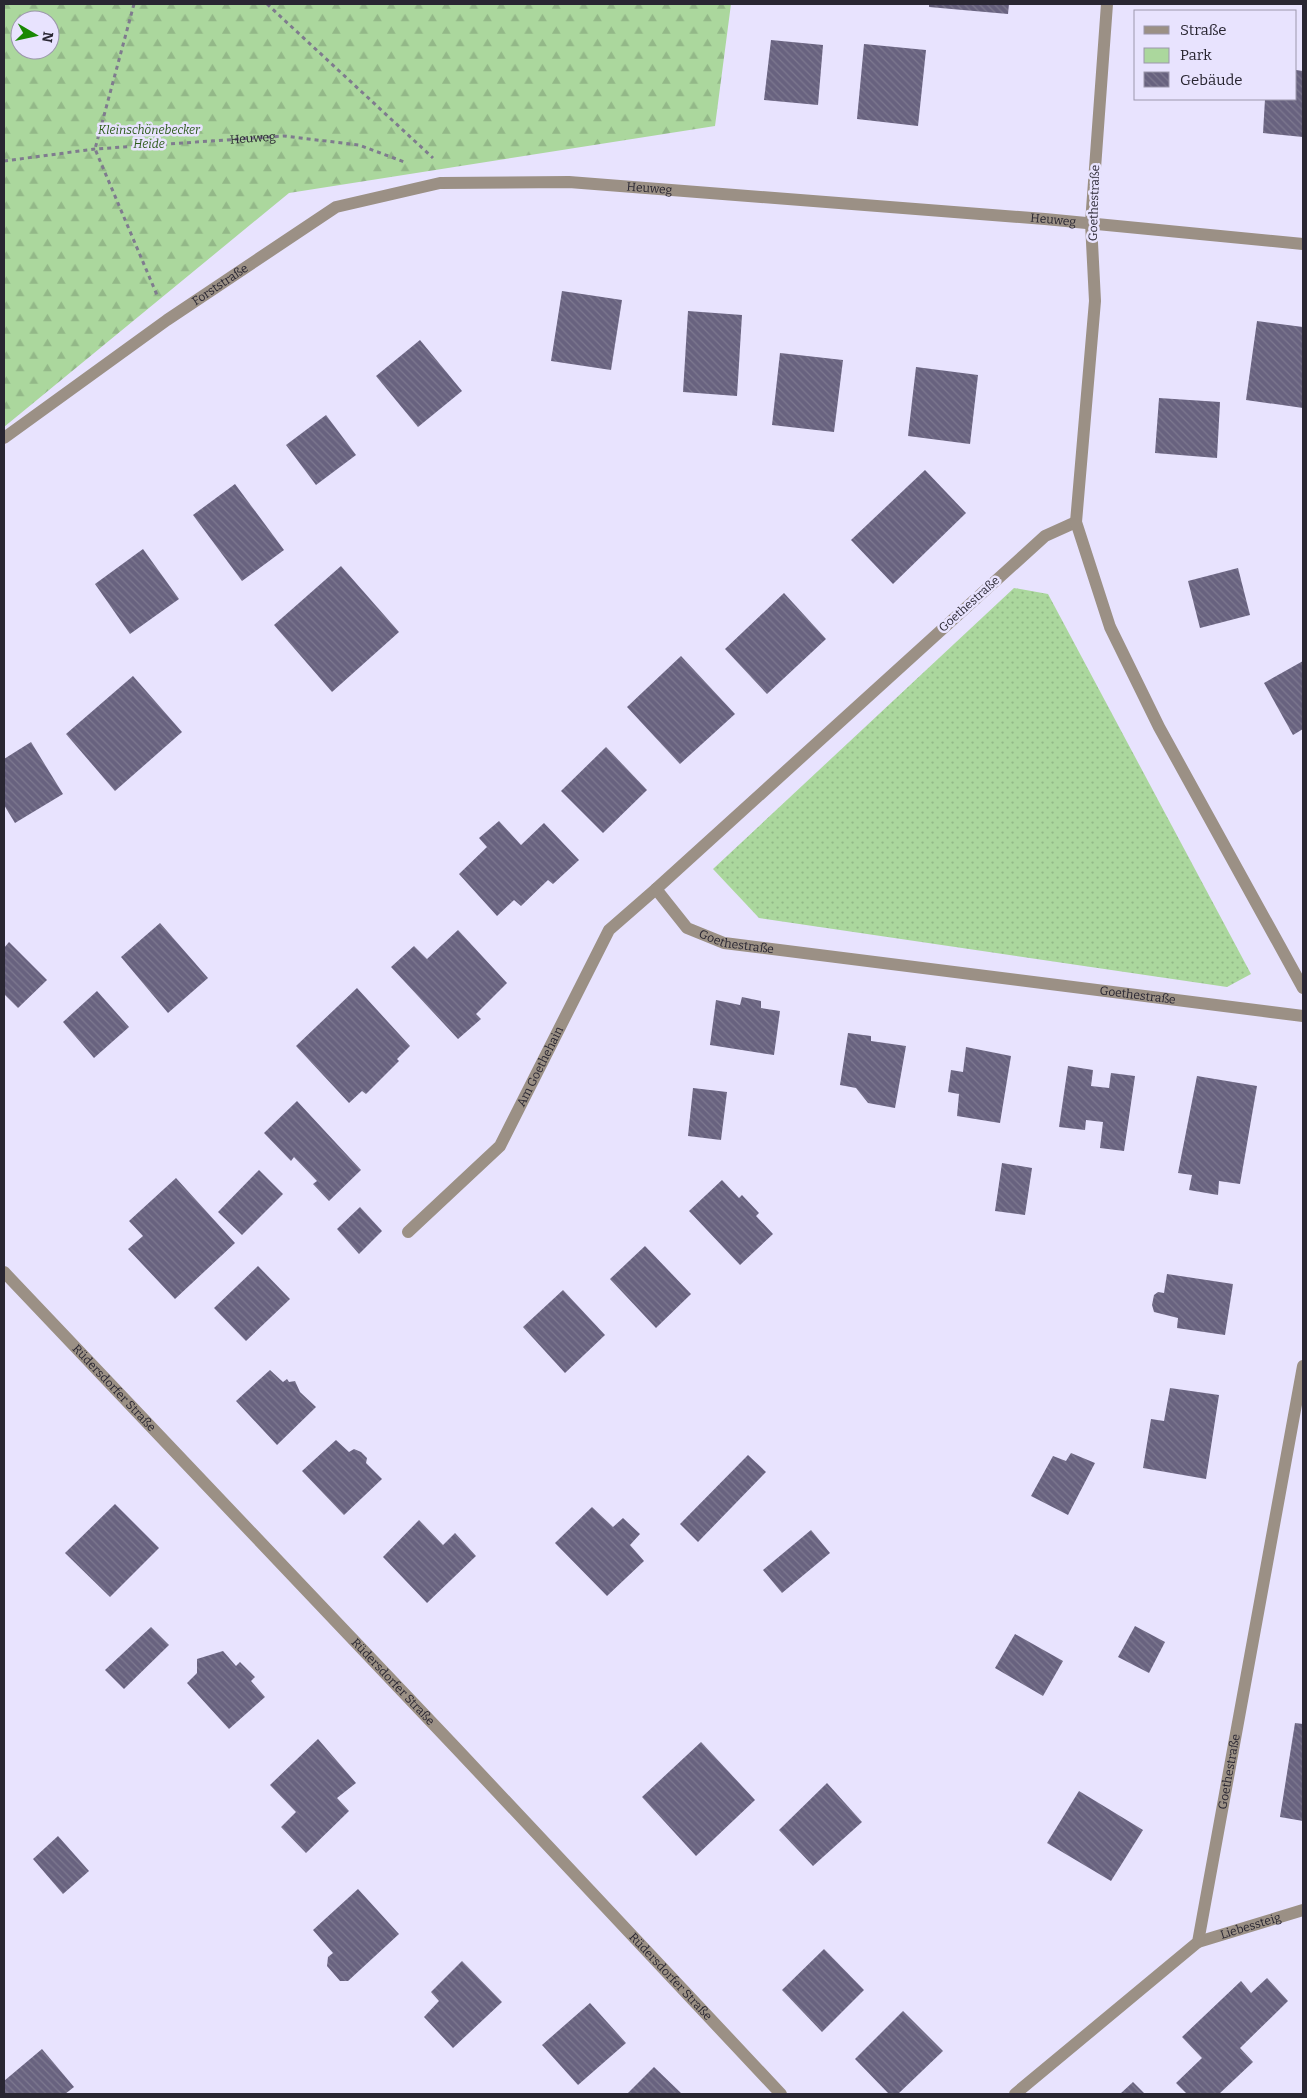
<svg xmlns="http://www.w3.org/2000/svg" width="1307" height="2098" viewBox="0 0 1307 2098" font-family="Bitter,serif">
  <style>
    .green { fill: url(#green-dots) }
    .forest { fill: url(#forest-firs); fill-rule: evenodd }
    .building { fill: url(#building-back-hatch) }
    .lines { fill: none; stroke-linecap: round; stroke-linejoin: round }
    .path { stroke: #7f7b8e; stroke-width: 3; stroke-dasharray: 4 4; stroke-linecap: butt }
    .service { stroke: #9b9085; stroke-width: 12 }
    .minor { stroke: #9b9085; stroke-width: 12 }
    .tertiary { stroke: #9b9085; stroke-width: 12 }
    .labels { text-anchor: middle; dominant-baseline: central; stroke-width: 5; stroke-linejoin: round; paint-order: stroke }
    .park-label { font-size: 12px; font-style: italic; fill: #2c5a1a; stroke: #e8e3fe }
    .street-label { font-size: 12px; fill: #292632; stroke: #e8e3fe }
  </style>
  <defs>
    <pattern id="green-dots" width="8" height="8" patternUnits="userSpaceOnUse" patternTransform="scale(1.25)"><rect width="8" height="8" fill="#abd79d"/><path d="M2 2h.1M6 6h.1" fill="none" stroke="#93b888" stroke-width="1.8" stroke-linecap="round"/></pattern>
    <pattern id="forest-firs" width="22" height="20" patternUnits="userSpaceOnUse" patternTransform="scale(1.25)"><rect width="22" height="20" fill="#abd79d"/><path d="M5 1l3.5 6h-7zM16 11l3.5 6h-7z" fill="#93b888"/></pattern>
    <pattern id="building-back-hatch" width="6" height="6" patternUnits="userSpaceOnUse" patternTransform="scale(1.25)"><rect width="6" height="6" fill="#68627f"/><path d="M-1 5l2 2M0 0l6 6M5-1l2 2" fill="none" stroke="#7e7990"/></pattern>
  </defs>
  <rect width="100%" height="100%" fill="#e8e3fe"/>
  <polygon class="green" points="1014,588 1048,594 1251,974 1227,987 759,918 713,869"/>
  <path class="forest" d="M4 4H731L715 126 289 193 4 427ZM20 20H50V50H20Z"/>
  <g class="building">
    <polygon points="929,4 1009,4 1008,14 929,7"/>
    <polygon points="771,40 823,45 818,105 764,100"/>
    <polygon points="864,44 926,50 918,126 857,119"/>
    <polygon points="1296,70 1303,71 1303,137 1263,133 1265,99 1296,99"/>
    <polygon points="562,291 622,300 611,370 551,361"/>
    <polygon points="688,311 742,315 737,396 683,392"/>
    <polygon points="1257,321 1303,327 1303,408 1246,400"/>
    <polygon points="420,340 462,391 418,427 376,376"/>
    <polygon points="780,353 843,360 834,432 772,425"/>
    <polygon points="916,367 978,375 970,444 908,436"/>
    <polygon points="1159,398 1220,402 1217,458 1155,453"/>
    <polygon points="326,415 356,455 316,485 286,445"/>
    <polygon points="925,470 966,513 893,584 851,540"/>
    <polygon points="235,484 284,550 242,581 193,515"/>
    <polygon points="143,549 179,599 130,634 95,584"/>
    <polygon points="341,566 399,632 332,692 274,625"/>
    <polygon points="1238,568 1250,615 1200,628 1188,581"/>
    <polygon points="784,593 826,639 767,694 725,649"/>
    <polygon points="681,656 735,714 680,764 627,707"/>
    <polygon points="1303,661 1303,729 1293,735 1264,683"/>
    <polygon points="133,676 182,732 115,791 66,734"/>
    <polygon points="31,742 63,794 15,823 4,805 4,759"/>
    <polygon points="606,747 647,790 603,833 561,791"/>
    <polygon points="499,821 521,845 544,823 579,860 553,884 548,880 521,906 514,900 497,916 459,874 487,847 479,838"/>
    <polygon points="160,923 208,978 168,1013 121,957"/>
    <polygon points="458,930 507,983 476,1014 481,1019 458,1039 391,967 414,946 427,959"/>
    <polygon points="9,942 47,980 18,1008 4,994 4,948"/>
    <polygon points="357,988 410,1046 397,1059 399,1061 366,1094 362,1091 349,1103 296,1046"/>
    <polygon points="97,991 129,1027 94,1058 63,1022"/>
    <polygon points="742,997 761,1001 761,1008 780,1011 774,1055 710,1045 716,1000 740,1005"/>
    <polygon points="848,1033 871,1036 871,1041 906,1046 895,1108 868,1103 856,1088 840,1085"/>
    <polygon points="966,1047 1011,1056 1000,1123 957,1116 959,1094 948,1092 951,1070 963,1072"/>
    <polygon points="1068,1066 1093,1070 1091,1086 1109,1088 1111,1073 1135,1076 1124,1151 1100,1148 1103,1122 1086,1120 1085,1130 1059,1127"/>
    <polygon points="1197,1076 1257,1086 1240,1184 1219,1181 1218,1195 1189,1190 1192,1175 1178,1173"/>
    <polygon points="693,1088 727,1092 721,1140 688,1136"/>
    <polygon points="297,1101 361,1170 329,1201 313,1184 317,1181 294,1157 291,1161 264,1133"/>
    <polygon points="1002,1163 1032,1168 1025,1215 995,1211"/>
    <polygon points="259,1170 283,1194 242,1235 218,1212"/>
    <polygon points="176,1178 235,1243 175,1299 128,1249 143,1236 129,1221"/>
    <polygon points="722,1180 739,1198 742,1195 759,1213 756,1216 773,1234 740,1265 689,1211"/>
    <polygon points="360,1207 382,1231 359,1254 337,1229"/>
    <polygon points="645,1246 691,1294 656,1328 610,1279"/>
    <polygon points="258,1266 290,1299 246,1341 214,1308"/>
    <polygon points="1167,1274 1233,1284 1225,1335 1177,1328 1178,1318 1154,1312 1152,1305 1154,1295 1158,1292 1164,1293"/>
    <polygon points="563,1290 605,1335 565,1373 523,1327"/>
    <polygon points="270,1370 283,1382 287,1379 289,1382 295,1381 300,1392 316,1407 277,1445 236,1401"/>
    <polygon points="1170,1388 1219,1395 1206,1479 1143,1468 1151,1419 1164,1421"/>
    <polygon points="336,1440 349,1452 354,1449 361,1452 367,1458 366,1463 382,1479 344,1515 302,1471"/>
    <polygon points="1071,1453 1095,1463 1068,1515 1031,1496 1053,1456 1066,1461"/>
    <polygon points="748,1455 766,1472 698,1542 680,1524"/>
    <polygon points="115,1504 159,1548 110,1597 65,1553"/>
    <polygon points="592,1507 613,1527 623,1518 640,1534 630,1545 644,1561 607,1596 555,1543"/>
    <polygon points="419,1520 443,1545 455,1533 476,1556 427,1603 383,1557"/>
    <polygon points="811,1530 830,1553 782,1593 763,1570"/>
    <polygon points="1135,1626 1165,1642 1149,1673 1118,1657"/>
    <polygon points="151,1627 169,1645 124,1689 105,1670"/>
    <polygon points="1015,1634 1063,1661 1043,1696 995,1668"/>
    <polygon points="223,1651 236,1666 240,1662 255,1677 251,1681 265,1697 229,1729 187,1683 197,1673 197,1659"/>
    <polygon points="1295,1723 1303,1724 1303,1821 1280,1817"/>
    <polygon points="318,1739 356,1783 337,1798 349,1811 306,1853 281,1827 296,1812 270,1785"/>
    <polygon points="701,1742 755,1800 696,1856 642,1797"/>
    <polygon points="827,1783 862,1822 813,1866 779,1830"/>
    <polygon points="1079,1791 1143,1830 1111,1881 1047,1843"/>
    <polygon points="58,1836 89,1871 63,1894 33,1859"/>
    <polygon points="358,1889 399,1934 348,1981 340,1981 327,1966 328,1957 333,1953 313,1930"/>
    <polygon points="824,1949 864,1990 822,2032 782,1990"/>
    <polygon points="462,1961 502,2002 453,2048 424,2017 439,2001 431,1992"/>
    <polygon points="1267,1978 1288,2001 1240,2048 1253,2062 1219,2094 1187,2094 1176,2083 1202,2058 1182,2037 1241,1981 1251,1993"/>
    <polygon points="590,2003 626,2043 578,2085 542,2045"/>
    <polygon points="903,2011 943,2051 898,2094 889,2094 855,2059"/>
    <polygon points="42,2049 74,2087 65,2094 4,2094 4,2081"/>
    <polygon points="654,2067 682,2094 627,2094"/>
    <polygon points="1133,2082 1145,2094 1120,2094"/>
  </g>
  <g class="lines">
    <g class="path">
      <polyline points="134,4 95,149 157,295"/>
      <polyline points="267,4 433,158"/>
      <path id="s1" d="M4 161 95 149 284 136 359 145 407 163"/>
    </g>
    <g class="service">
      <path id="s2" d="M1076 522 1045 536 656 889 687 928 724 943 1303 1016"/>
      <path id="s3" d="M408 1232 500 1146 609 930 656 889"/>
    </g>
    <g class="minor">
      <polyline points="1107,4 1091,223 1095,301 1076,522 1110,627 1159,727 1303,988"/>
      <path id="s4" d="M4 438 167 320 336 207 440 183 569 182 1045 219 1303 244"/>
      <path id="s5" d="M1198 1942 1303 1910"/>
      <path id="s6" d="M1015 2094 1198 1942 1303 1366"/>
    </g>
    <path class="tertiary" id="s7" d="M4 1272 456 1748 781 2094"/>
  </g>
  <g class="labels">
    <g class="park-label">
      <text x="149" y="130">Kleinschönebecker<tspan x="149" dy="14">Heide</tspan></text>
    </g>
    <g class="street-label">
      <text stroke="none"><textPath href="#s1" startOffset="250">Heuweg</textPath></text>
      <text stroke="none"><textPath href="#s4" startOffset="721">Heuweg</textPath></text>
      <text transform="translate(1094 203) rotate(-88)">Goethestraße</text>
      <text stroke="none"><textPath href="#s4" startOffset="1126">Heuweg</textPath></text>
      <text stroke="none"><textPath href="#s4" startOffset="265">Forststraße</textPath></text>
      <text transform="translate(969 604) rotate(-42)">Goethestraße</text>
      <text stroke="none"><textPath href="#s2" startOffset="661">Goethestraße</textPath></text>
      <text stroke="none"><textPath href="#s2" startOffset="1066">Goethestraße</textPath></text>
      <text stroke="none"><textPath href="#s3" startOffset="215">Am Goethehain</textPath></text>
      <text stroke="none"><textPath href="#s7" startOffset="160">Rüdersdorfer Straße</textPath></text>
      <text stroke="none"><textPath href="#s7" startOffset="565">Rüdersdorfer Straße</textPath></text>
      <text stroke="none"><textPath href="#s6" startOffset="411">Goethestraße</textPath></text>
      <text stroke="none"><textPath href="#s5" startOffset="55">Liebessteig</textPath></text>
      <text stroke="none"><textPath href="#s7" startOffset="970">Rüdersdorfer Straße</textPath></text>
    </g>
  </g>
  <rect width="1307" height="2098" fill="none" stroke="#292632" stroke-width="10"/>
  <rect x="1134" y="10" width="162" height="90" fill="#e8e3fe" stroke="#9c97ac"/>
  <rect x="1144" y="26" width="25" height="8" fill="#9b9085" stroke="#9c97ac"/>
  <text x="1180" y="35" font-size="15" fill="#292632">Straße</text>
  <rect x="1144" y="48" width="25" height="15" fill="#abd79d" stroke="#9c97ac"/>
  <text x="1180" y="60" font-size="15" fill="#292632">Park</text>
  <rect x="1144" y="72" width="25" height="15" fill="url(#building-back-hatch)" stroke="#9c97ac"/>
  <text x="1180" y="85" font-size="15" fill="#292632">Gebäude</text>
  <g transform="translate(35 35) rotate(99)"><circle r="24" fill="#e8e3fe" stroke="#9c97ac"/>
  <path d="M0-4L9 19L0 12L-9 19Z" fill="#1a8804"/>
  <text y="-8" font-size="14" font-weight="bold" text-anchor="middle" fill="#292632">N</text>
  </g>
</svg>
